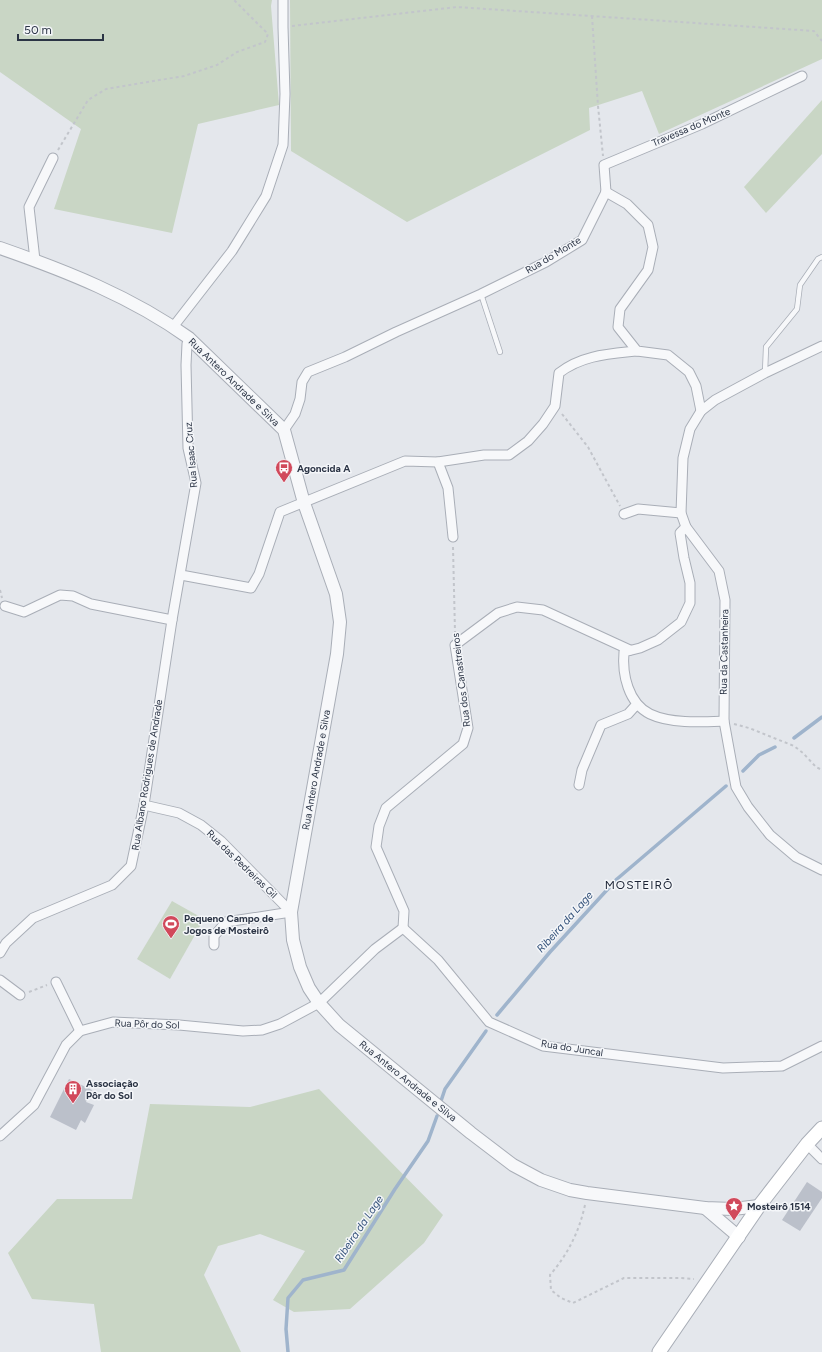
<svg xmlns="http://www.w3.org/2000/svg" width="822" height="1352" viewBox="0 0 822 1352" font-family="Figtree,sans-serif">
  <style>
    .green { fill: #c9d6c5 }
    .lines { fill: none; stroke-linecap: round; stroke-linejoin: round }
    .stream { stroke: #9fb4cc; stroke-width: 3.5 }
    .building { fill: #bbc0ca }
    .service-casing { stroke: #a9aeb7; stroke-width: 6 }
    .minor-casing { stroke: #a9aeb7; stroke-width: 11 }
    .tertiary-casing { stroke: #a9aeb7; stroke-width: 14 }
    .secondary-casing { stroke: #a9aeb7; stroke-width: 15 }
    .path { stroke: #c2c5cb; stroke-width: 2; stroke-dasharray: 3 3; stroke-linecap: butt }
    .service { stroke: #f7f8fa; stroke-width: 4.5 }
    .minor { stroke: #f7f8fa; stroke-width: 9 }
    .tertiary { stroke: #f7f8fa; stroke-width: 12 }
    .secondary { stroke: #fff; stroke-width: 13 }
    .labels { text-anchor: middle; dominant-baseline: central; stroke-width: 3; stroke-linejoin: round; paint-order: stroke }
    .street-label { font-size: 10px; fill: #2b3445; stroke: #f4f6f9 }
    .poi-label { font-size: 10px; font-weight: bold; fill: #2b3445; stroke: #f4f6f9; text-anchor: start }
    .water-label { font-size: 11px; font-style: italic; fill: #34527a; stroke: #f4f6f9 }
    .quarter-label { font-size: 12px; letter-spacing: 1px; fill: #1d2536; stroke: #f4f6f9 }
  </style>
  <rect width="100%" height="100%" fill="#e4e7ec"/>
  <g class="green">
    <polygon points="0,0 272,0 271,6 279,105 198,124 172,233 54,209 81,129 0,72"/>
    <polygon points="290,0 822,0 822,59 659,134 642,91 589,108 590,130 407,222 291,151"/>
    <polygon points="822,100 822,154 766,213 744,187"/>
    <polygon points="172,901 204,919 170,979 137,959"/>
    <polygon points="319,1089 443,1215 424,1243 350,1309 294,1312 273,1300 305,1251 260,1234 218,1246 204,1275 241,1352 101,1352 94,1304 32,1299 8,1253 57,1199 132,1199 150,1104 250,1107"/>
  </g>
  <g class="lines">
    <g class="stream">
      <polyline points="794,738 822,717"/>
      <polyline points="743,771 759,755 775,747"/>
      <polyline points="497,1015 550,952 617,879 726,786"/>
      <polyline points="441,1101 445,1089 486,1031"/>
      <polyline points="288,1352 286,1329 288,1298 303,1280 344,1270 395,1189 428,1141 437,1116"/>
    </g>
  </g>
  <g class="building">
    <polygon points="69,1079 92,1090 86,1102 94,1105 85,1123 81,1120 76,1130 50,1117"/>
    <polygon points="807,1182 822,1192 822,1198 800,1231 782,1220"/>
  </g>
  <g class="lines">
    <defs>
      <g id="service">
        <polyline points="481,294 500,352"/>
        <polyline points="765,373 766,347 797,309 800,285 818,259 822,257"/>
      </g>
      <g id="minor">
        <polyline points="606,192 627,204 648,225 653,247 648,270 620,309 618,327 637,351 668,355 689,372 696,386 701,411"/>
        <polyline points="606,192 604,165 702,124 802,76"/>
        <polyline points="35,260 29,207 53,158"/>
        <polyline points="173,327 232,251 266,196 283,145 285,94 283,27 283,0"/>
        <polyline points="822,346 765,373 715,400 701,411 690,429 683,458 681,513 686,527 719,571 725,600 724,721 736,787 748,807 770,835 796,857 822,870"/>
        <polyline points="284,430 295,414 300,399 302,382 308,372 345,357 396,332 481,294 546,262 582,240 606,192"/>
        <polyline points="438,462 448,488 453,537"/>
        <polyline points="624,514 638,509 681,513"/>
        <path d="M686 527 680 533 684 558 690 583V603L681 622 658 640 640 648 624 652C622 674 628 703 650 714 671 724 702 722 724 721"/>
        <path d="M181 575 251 588 259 574 280 512 405 461 438 462 484 455H509L528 441 543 424 555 406 559 373C582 355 609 354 637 351"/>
        <polyline points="5,606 24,612 60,595 73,596 91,604 172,620"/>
        <polyline points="579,785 582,770 601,725 628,714 637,704"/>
        <polyline points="144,805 179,813 201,825 221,841 291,912"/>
        <polyline points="403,928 404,911 376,847 379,826 386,808 463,744 468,728 455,645 498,613 517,607 543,610 630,650"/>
        <polyline points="403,928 438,960 489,1022 543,1046 723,1068 782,1066 822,1046"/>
        <polyline points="214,945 214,936 226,922 291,912"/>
        <polyline points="0,953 6,943 33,918 112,885 131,866 144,805 172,620 196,483 188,448 186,365 187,344 189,338"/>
        <polyline points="0,980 20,995"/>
        <polyline points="56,982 80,1031"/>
        <polyline points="0,1136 34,1105 66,1045 80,1031 113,1022 179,1025 243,1031 262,1030 280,1024 319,1003 375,949 403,928"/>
        <polyline points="807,1144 822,1159"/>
      </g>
      <g id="tertiary">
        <path d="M0 248C66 271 132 297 189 338L284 430 304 503 336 594 340 622 337 654 291 912 293 940 300 967 309 988 319 1003 339 1025 471 1133 513 1165 541 1180 570 1190 587 1193 705 1208 733 1209 759 1206"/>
        <polyline points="705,1208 739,1237"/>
      </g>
      <polyline id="secondary" points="659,1352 759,1206 807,1144 822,1128"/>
    </defs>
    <use href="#service" class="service-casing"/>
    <use href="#minor" class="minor-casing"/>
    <use href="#tertiary" class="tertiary-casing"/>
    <use href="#secondary" class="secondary-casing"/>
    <g class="path">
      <polyline points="592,16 598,106 603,156"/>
      <polyline points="292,26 457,7 814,31 822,41"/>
      <polyline points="58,150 88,100 106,89 184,76 217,65 237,52 265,42 268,34 234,0"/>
      <polyline points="562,414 588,447 620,506"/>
      <polyline points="453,547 455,632"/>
      <polyline points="0,590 2,598"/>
      <polyline points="734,724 749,728 794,746 803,753 816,767 822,770"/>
      <polyline points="29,992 47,985"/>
      <path d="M585 1205C579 1232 568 1254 550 1275L551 1290 561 1298 573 1303 624 1278H681L694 1279"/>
    </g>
    <use href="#service" class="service"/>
    <use href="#minor" class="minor"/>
    <use href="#tertiary" class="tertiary"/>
    <use href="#secondary" class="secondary"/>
  </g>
  <defs>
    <symbol id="bus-pin" viewBox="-11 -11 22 30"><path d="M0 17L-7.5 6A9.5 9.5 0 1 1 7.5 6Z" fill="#d1495b" stroke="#f4f6f9"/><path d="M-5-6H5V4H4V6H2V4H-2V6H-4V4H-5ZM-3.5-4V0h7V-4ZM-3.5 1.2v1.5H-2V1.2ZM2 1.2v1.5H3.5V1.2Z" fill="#fff"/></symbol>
    <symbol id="stadium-pin" viewBox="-11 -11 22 30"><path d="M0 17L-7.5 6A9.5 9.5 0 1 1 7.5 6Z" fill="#d1495b" stroke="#f4f6f9"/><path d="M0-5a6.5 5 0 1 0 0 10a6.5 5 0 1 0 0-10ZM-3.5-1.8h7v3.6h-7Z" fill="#fff"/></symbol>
    <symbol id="building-pin" viewBox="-11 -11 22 30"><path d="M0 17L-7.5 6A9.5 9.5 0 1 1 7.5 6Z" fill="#d1495b" stroke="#f4f6f9"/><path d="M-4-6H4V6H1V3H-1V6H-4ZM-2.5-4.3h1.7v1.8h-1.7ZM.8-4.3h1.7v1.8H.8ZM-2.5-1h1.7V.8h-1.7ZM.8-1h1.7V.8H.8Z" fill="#fff"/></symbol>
    <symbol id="sight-pin" viewBox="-11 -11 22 30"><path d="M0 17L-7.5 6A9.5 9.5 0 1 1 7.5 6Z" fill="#d1495b" stroke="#f4f6f9"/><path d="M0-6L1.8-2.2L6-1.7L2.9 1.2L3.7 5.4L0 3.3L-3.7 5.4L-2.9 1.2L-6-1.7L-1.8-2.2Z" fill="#fff"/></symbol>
  </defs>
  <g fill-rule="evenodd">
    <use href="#bus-pin" x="274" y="458" width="20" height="27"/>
    <use href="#stadium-pin" x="161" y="914" width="20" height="27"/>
    <use href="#building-pin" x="63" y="1079" width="20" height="27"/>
    <use href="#sight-pin" x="724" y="1196" width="20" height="27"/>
  </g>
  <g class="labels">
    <g class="street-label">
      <text transform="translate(691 127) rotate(-23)">Travessa do Monte</text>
      <text transform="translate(553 255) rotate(-31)">Rua do Monte</text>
      <text transform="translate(234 382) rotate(44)">Rua Antero Andrade e Silva</text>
      <text transform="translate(191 455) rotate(-95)">Rua Isaac Cruz</text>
      <text transform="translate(724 652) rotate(-89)">Rua da Castanheira</text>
      <text transform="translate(461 680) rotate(-97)">Rua dos Canastreiros</text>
      <text transform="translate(316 770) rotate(-80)">Rua Antero Andrade e Silva</text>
      <text transform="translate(147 775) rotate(-81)">Rua Albano Rodrigues de Andrade</text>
      <text transform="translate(242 864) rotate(44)">Rua das Pedreiras Gil</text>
      <text transform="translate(147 1024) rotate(2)">Rua Pôr do Sol</text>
      <text transform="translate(572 1048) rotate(9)">Rua do Juncal</text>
      <text transform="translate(408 1081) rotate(39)">Rua Antero Andrade e Silva</text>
    </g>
    <g class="poi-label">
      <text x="297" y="468">Agoncida A</text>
      <text x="184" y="918">Pequeno Campo de<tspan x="184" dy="12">Jogos de Mosteirô</tspan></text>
      <text x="86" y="1083">Associação<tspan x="86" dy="12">Pôr do Sol</tspan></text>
      <text x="747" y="1206">Mosteirô 1514</text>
    </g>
    <g class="water-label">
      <text transform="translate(565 922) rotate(-48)">Ribeira da Lage</text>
      <text transform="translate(359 1229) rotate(-56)">Ribeira da Lage</text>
    </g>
    <g class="quarter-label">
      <text x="639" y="885">MOSTEIRÔ</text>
    </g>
  </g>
  <path d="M18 34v6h85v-6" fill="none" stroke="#2b3445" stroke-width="2"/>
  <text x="24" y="34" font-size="12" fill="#2b3445" stroke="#f4f6f9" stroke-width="3" paint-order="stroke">50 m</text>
</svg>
